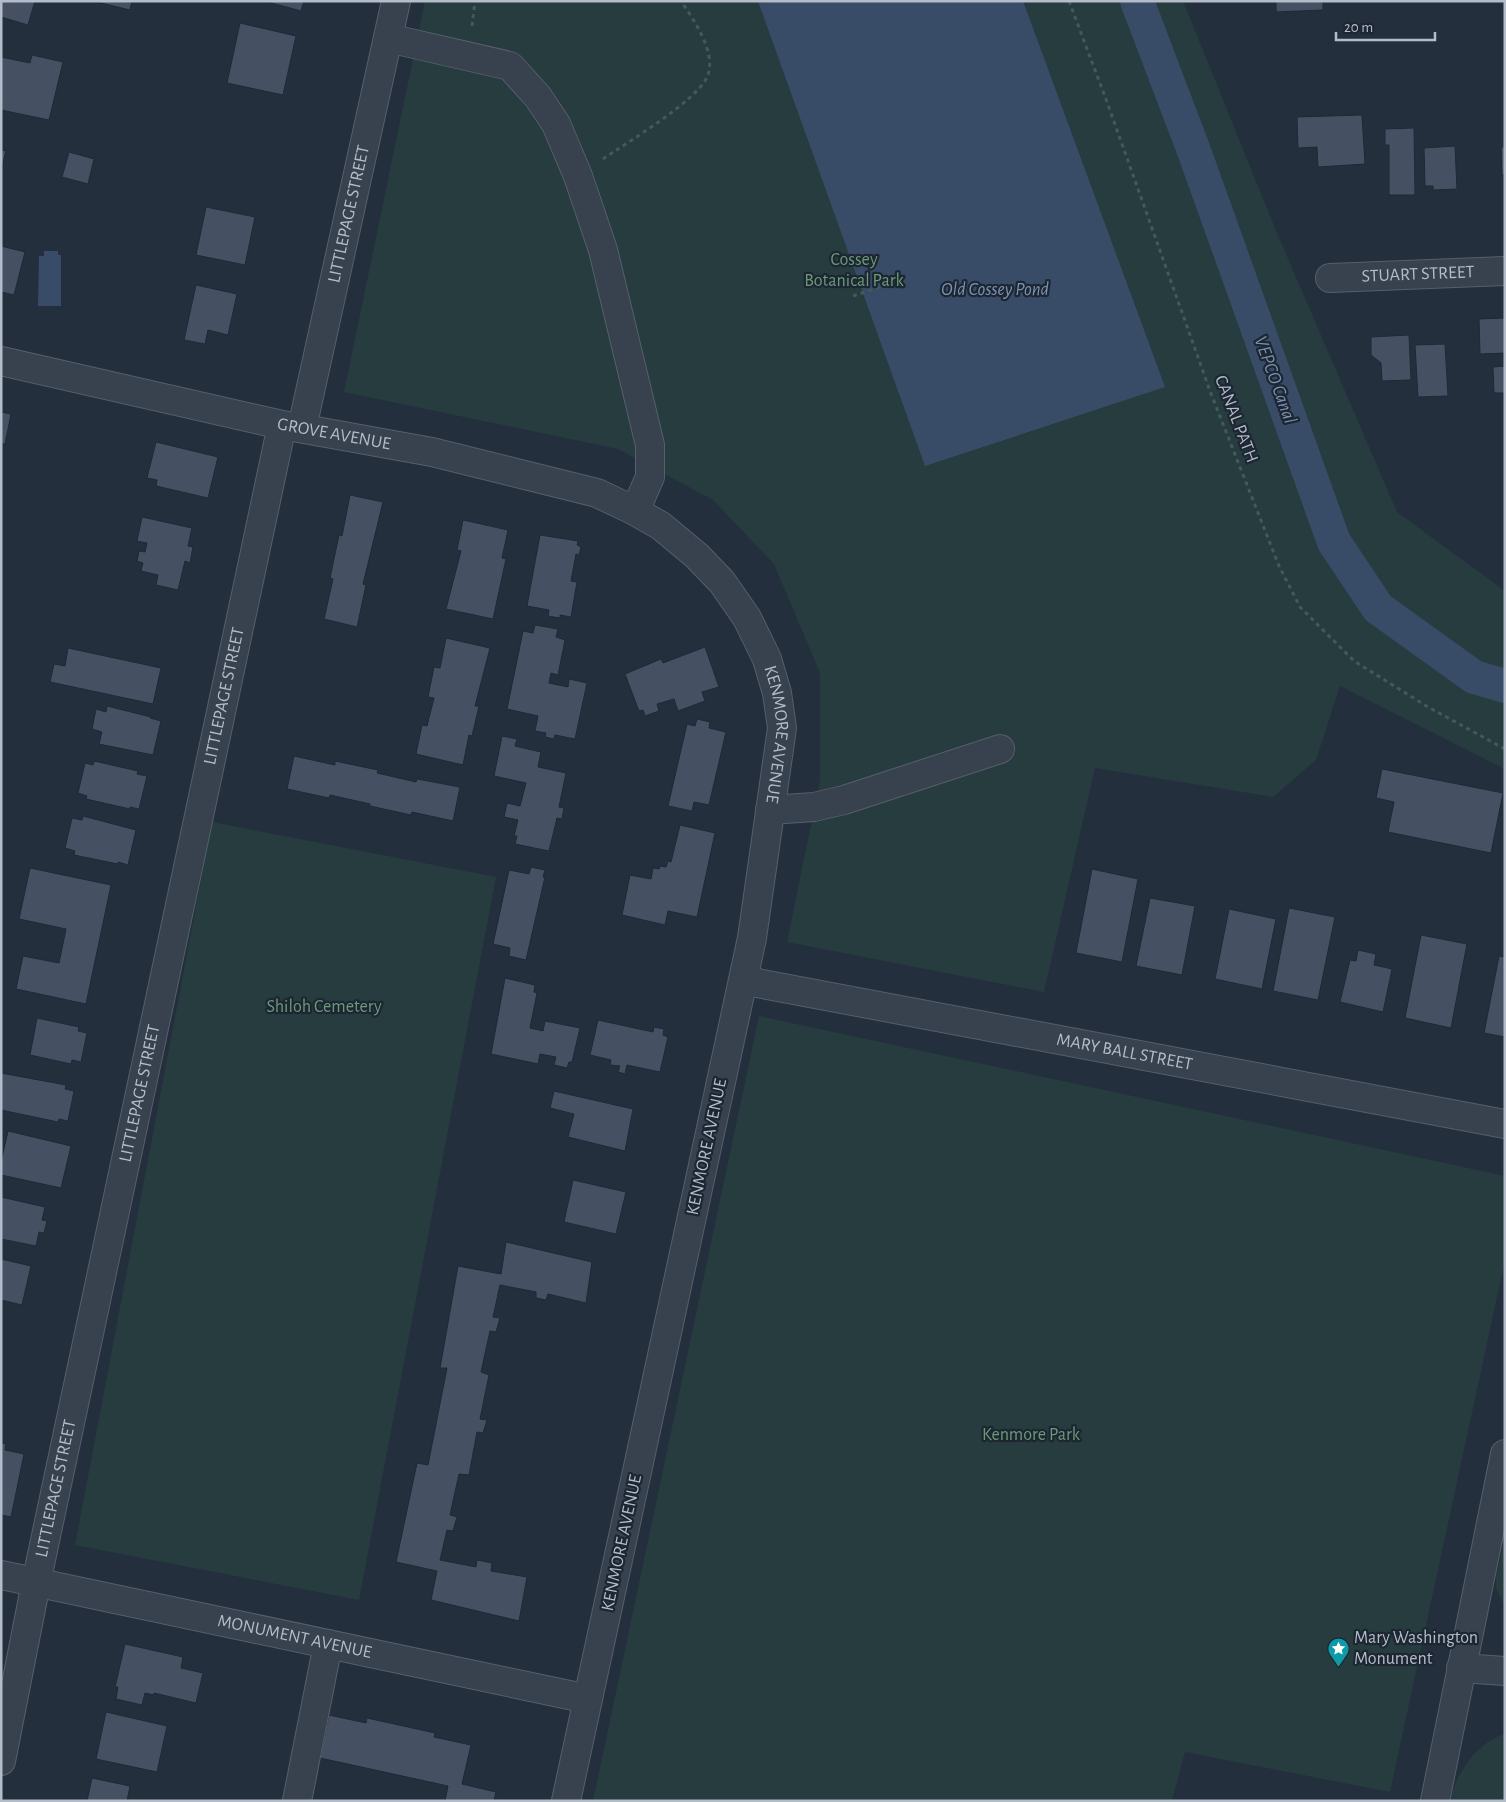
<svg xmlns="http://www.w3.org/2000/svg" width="1506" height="1802" viewBox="0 0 1506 1802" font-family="'Alegreya Sans',sans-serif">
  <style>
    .green { fill: #263c3f }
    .water { fill: #394c67 }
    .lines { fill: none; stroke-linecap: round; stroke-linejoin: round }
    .canal { stroke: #394c67; stroke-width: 34 }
    .building { fill: #455162; stroke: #1f2835 }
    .minor-casing { stroke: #565f6c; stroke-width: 30 }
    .path { stroke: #44595c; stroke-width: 3; stroke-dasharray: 4 4; stroke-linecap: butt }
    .minor { stroke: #38414e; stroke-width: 28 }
    .labels { text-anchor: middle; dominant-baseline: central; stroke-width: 4.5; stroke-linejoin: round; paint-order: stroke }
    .street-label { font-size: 18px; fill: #b4bcc9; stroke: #1d2633 }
    .park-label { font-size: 18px; fill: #6b9a76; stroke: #1d2633 }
    .poi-label { font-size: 18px; fill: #b4bcc9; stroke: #1d2633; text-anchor: start }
    .water-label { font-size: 19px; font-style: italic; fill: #7c92b1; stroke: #1d2633 }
  </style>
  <rect width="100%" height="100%" fill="#242f3e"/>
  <g class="green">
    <polygon points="425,1 1183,1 1277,233 1397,512 1505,591 1505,769 1340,686 1316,760 1273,797 1095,768 1044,992 787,942 820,780 820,673 774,564 713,500 618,449 344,392"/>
    <polygon points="212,822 496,877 359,1600 75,1545"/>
    <polygon points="759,1016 1505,1176 1505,1260 1390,1792 1185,1752 1172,1801 593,1801"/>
    <polygon points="1505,1537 1505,1606 1496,1588 1496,1577"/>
    <path d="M1505 1734V1801H1450C1456 1773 1477 1742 1505 1734Z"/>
  </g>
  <g class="water">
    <polygon points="758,1 1023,1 1165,387 925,466"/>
    <polygon points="44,251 58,251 58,255 61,255 61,306 38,306 39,256 44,256"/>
  </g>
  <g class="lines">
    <polyline class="canal" points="1137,1 1194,151 1334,542 1378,608 1474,677 1505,686"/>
  </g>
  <g class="building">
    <polygon points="1,1 35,1 28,25 1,17"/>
    <polygon points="101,1 132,1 130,10 101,3"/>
    <polygon points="264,1 304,1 301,11"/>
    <polygon points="1276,1 1323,1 1323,10 1276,12"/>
    <polygon points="240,23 296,36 283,95 227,83"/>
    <polygon points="32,55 63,62 49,120 1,110 1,57 30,63"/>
    <polygon points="1362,115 1365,164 1318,167 1317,147 1298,148 1297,117"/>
    <polygon points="1414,128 1415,195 1389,195 1389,145 1385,145 1385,129"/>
    <polygon points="1455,146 1457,189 1433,190 1433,186 1425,186 1424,148"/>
    <polygon points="1501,147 1505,147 1505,175 1502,175"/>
    <polygon points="1,150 6,151 1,170"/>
    <polygon points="69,152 94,159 88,184 62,177"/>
    <polygon points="206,207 255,217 245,265 196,255"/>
    <polygon points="1,246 25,252 14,295 1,292"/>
    <polygon points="196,285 237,294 228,335 208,330 205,344 184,340"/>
    <polygon points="1505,318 1505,353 1480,354 1479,319"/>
    <polygon points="1409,335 1411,380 1382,381 1381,363 1371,355 1371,337"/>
    <polygon points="1445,344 1448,396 1418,397 1415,345"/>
    <polygon points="1505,366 1505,393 1494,393 1493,367"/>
    <polygon points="1,412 11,414 5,444 1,444"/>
    <polygon points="156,442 218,457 208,498 156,486 157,480 147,478"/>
    <polygon points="350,495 383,502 363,584 366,585 357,627 324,619 333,579 330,578 339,535 342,536"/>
    <polygon points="142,517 192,528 188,546 193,547 190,563 185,561 178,590 156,585 158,575 141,571 143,563 137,561 139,551 145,552 147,543 137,541"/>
    <polygon points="463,520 508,530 502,558 506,559 493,619 446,609 461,551 457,550"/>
    <polygon points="540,535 578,541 577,545 581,547 579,555 576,554 571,581 577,582 571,617 560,615 560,618 548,616 549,610 527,606"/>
    <polygon points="535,625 558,629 556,637 565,640 558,675 551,673 549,683 568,687 569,679 587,683 575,739 555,735 554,739 545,737 546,733 535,731 538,716 507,709 523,631 533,633"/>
    <polygon points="446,638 490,648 475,706 479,706 472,736 469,735 463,765 416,754 422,725 427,726 434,698 428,697 434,667 440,668"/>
    <polygon points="705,647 719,687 702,692 705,701 678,711 674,699 657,704 659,711 645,716 643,710 639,711 625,674 661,659 663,663"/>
    <polygon points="68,648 161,668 153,704 50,682 54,664 65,666"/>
    <polygon points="107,706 151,717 150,718 161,721 153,755 99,744 102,732 92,729 96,709 106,712"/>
    <polygon points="697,719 710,722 709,728 726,732 709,805 694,802 692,811 668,806 687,724 695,726"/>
    <polygon points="502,736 517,739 515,746 541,752 538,767 566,773 559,807 564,808 562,819 557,818 549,851 515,844 517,836 514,836 518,820 504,817 507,803 520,806 526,783 494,776"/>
    <polygon points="294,756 335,765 335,761 378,770 377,773 416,782 417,779 460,787 453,821 412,812 411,815 370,806 370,804 330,795 329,798 287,789"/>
    <polygon points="94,761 138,771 137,774 147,776 139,809 130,807 130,809 86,799 87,796 78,793 85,763 93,765"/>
    <polygon points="1382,769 1503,793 1491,853 1388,832 1394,802 1376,798"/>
    <polygon points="83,816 136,830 128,865 118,862 118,864 74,855 75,851 65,848 72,818 82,820"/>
    <polygon points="680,825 715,833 697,917 668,911 665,925 622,915 630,875 651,879 653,868 659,869 660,866 666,867 668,861 671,862"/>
    <polygon points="531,867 545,870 543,877 545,877 526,960 509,956 510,948 493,944 509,870 529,874"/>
    <polygon points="30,868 111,885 86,1004 16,989 23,956 59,963 66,929 19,919"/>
    <polygon points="1092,869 1138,879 1122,962 1076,953"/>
    <polygon points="1150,898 1195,906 1182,975 1136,966"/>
    <polygon points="1289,908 1335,917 1318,1000 1273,991"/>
    <polygon points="1229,909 1276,919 1262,989 1215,979"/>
    <polygon points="1421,935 1467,944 1451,1028 1405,1018"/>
    <polygon points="1358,950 1376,954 1374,965 1392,969 1383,1012 1340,1002 1350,960 1356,961"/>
    <polygon points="1499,956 1505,957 1505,1037 1484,1033"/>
    <polygon points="505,978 535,985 534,992 537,993 530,1028 543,1031 545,1021 580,1028 572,1062 569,1062 567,1068 554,1065 556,1057 540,1054 538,1064 491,1054"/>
    <polygon points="37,1018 79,1027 78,1031 87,1033 81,1062 72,1060 71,1064 30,1055"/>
    <polygon points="598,1020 653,1032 654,1027 664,1029 663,1035 668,1037 660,1072 627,1065 625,1074 618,1072 620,1066 610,1065 611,1060 590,1055"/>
    <polygon points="1,1073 66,1085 65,1089 74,1091 68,1121 59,1119 58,1122 1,1110"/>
    <polygon points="554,1091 633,1109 625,1151 568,1137 574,1114 550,1108"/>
    <polygon points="8,1131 71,1146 61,1188 1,1175 1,1162"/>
    <polygon points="573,1180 626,1192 616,1234 564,1222"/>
    <polygon points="1,1197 45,1207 42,1220 47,1221 44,1233 39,1232 36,1246 1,1239"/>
    <polygon points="506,1242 592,1262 586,1303 548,1294 546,1300 536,1298 536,1292 500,1285 493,1317 500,1318 496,1332 490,1331 481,1372 489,1375 480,1419 487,1420 483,1433 477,1432 469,1475 459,1474 450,1515 457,1517 453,1531 447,1530 440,1560 476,1567 477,1560 492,1563 491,1571 527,1577 519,1621 431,1600 437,1571 396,1562 417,1463 428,1465 447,1368 440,1368 458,1266 501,1274"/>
    <polygon points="1,1259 31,1266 22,1305 1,1300"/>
    <polygon points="1,1443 6,1444 5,1450 24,1454 11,1517 1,1515"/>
    <polygon points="125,1644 183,1657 181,1668 203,1673 196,1703 154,1693 154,1695 145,1693 142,1705 116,1699 118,1687 115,1687"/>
    <polygon points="106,1712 167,1726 157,1772 96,1759"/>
    <polygon points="329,1715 366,1723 367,1718 435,1733 434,1737 471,1745 462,1784 496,1792 494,1801 445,1801 448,1786 320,1758"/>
    <polygon points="92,1778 130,1786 127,1801 87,1801"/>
  </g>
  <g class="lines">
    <defs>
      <g id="minor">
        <polyline points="388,38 510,66 538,97 556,124 578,176 603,250 650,445 650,477 635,511"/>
        <path id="s1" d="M1330 278 1505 271"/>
        <path id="s2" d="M1 361 282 425 432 452 597 493 635 511 661 526 697 556 722 582 747 618 767 659 777 693 782 728 752 938 566 1801"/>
        <path id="s3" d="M302 428 396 1"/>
        <polyline points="770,810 814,807 844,800 1000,749"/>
        <path id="s4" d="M743 983H757L1505 1124"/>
        <path id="s5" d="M1 1575 588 1699"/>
        <polyline points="1461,1668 1505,1671"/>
        <path id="s6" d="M1 1761 36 1583 282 425"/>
        <polyline points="297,1801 328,1644"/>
        <polyline points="1435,1801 1505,1454"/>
      </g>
    </defs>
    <use href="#minor" class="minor-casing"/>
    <g class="path">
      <polyline points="1069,1 1107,102 1210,391 1279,566 1300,607 1354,661 1428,707 1505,749"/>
      <polyline points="472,26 475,1"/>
      <path d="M603 159C626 143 699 100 708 75 716 52 694 20 681 1"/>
      <polyline points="853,296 895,282"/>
    </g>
    <use href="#minor" class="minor"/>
  </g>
  <defs>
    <symbol id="sight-pin" viewBox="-11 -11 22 30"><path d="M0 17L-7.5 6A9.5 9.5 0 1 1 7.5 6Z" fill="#0f9aa8" stroke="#1d2633"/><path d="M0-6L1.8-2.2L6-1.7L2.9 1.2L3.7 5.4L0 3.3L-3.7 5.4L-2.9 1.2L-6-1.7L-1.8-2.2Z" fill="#fff"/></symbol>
  </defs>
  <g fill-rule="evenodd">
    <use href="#sight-pin" x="1326" y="1636" width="25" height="34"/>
  </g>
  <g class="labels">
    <g class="street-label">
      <text stroke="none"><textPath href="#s3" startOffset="219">LITTLEPAGE STREET</textPath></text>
      <text stroke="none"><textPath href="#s1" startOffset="88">STUART STREET</textPath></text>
      <text transform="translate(1236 419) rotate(69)">CANAL PATH</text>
      <text stroke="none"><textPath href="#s2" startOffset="341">GROVE AVENUE</textPath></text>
      <text stroke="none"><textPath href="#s6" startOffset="1088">LITTLEPAGE STREET</textPath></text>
      <text stroke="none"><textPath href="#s2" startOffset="932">KENMORE AVENUE</textPath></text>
      <text stroke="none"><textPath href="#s4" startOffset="388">MARY BALL STREET</textPath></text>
      <text stroke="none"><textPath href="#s6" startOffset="682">LITTLEPAGE STREET</textPath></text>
      <text transform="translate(707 1147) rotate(-78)">KENMORE AVENUE</text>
      <text stroke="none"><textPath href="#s6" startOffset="278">LITTLEPAGE STREET</textPath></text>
      <text transform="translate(622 1543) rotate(-78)">KENMORE AVENUE</text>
      <text stroke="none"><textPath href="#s5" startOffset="300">MONUMENT AVENUE</textPath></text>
    </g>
    <g class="park-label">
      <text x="854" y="260">Cossey<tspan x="854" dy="21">Botanical Park</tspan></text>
      <text x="324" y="1007">Shiloh Cemetery</text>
      <text x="1031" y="1435">Kenmore Park</text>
    </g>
    <g class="poi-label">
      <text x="1354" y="1638">Mary Washington<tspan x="1354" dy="21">Monument</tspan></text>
    </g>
    <g class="water-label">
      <text x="995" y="289">Old Cossey Pond</text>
      <text transform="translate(1275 380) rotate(70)">VEPCO Canal</text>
    </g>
  </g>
  <rect width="1506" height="1802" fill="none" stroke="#b4bcc9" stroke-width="5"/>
  <path d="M1336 32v8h99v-8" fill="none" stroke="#b4bcc9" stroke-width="2.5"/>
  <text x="1344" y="32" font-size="15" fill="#b4bcc9" stroke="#1d2633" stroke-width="4" paint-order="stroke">20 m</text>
</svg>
